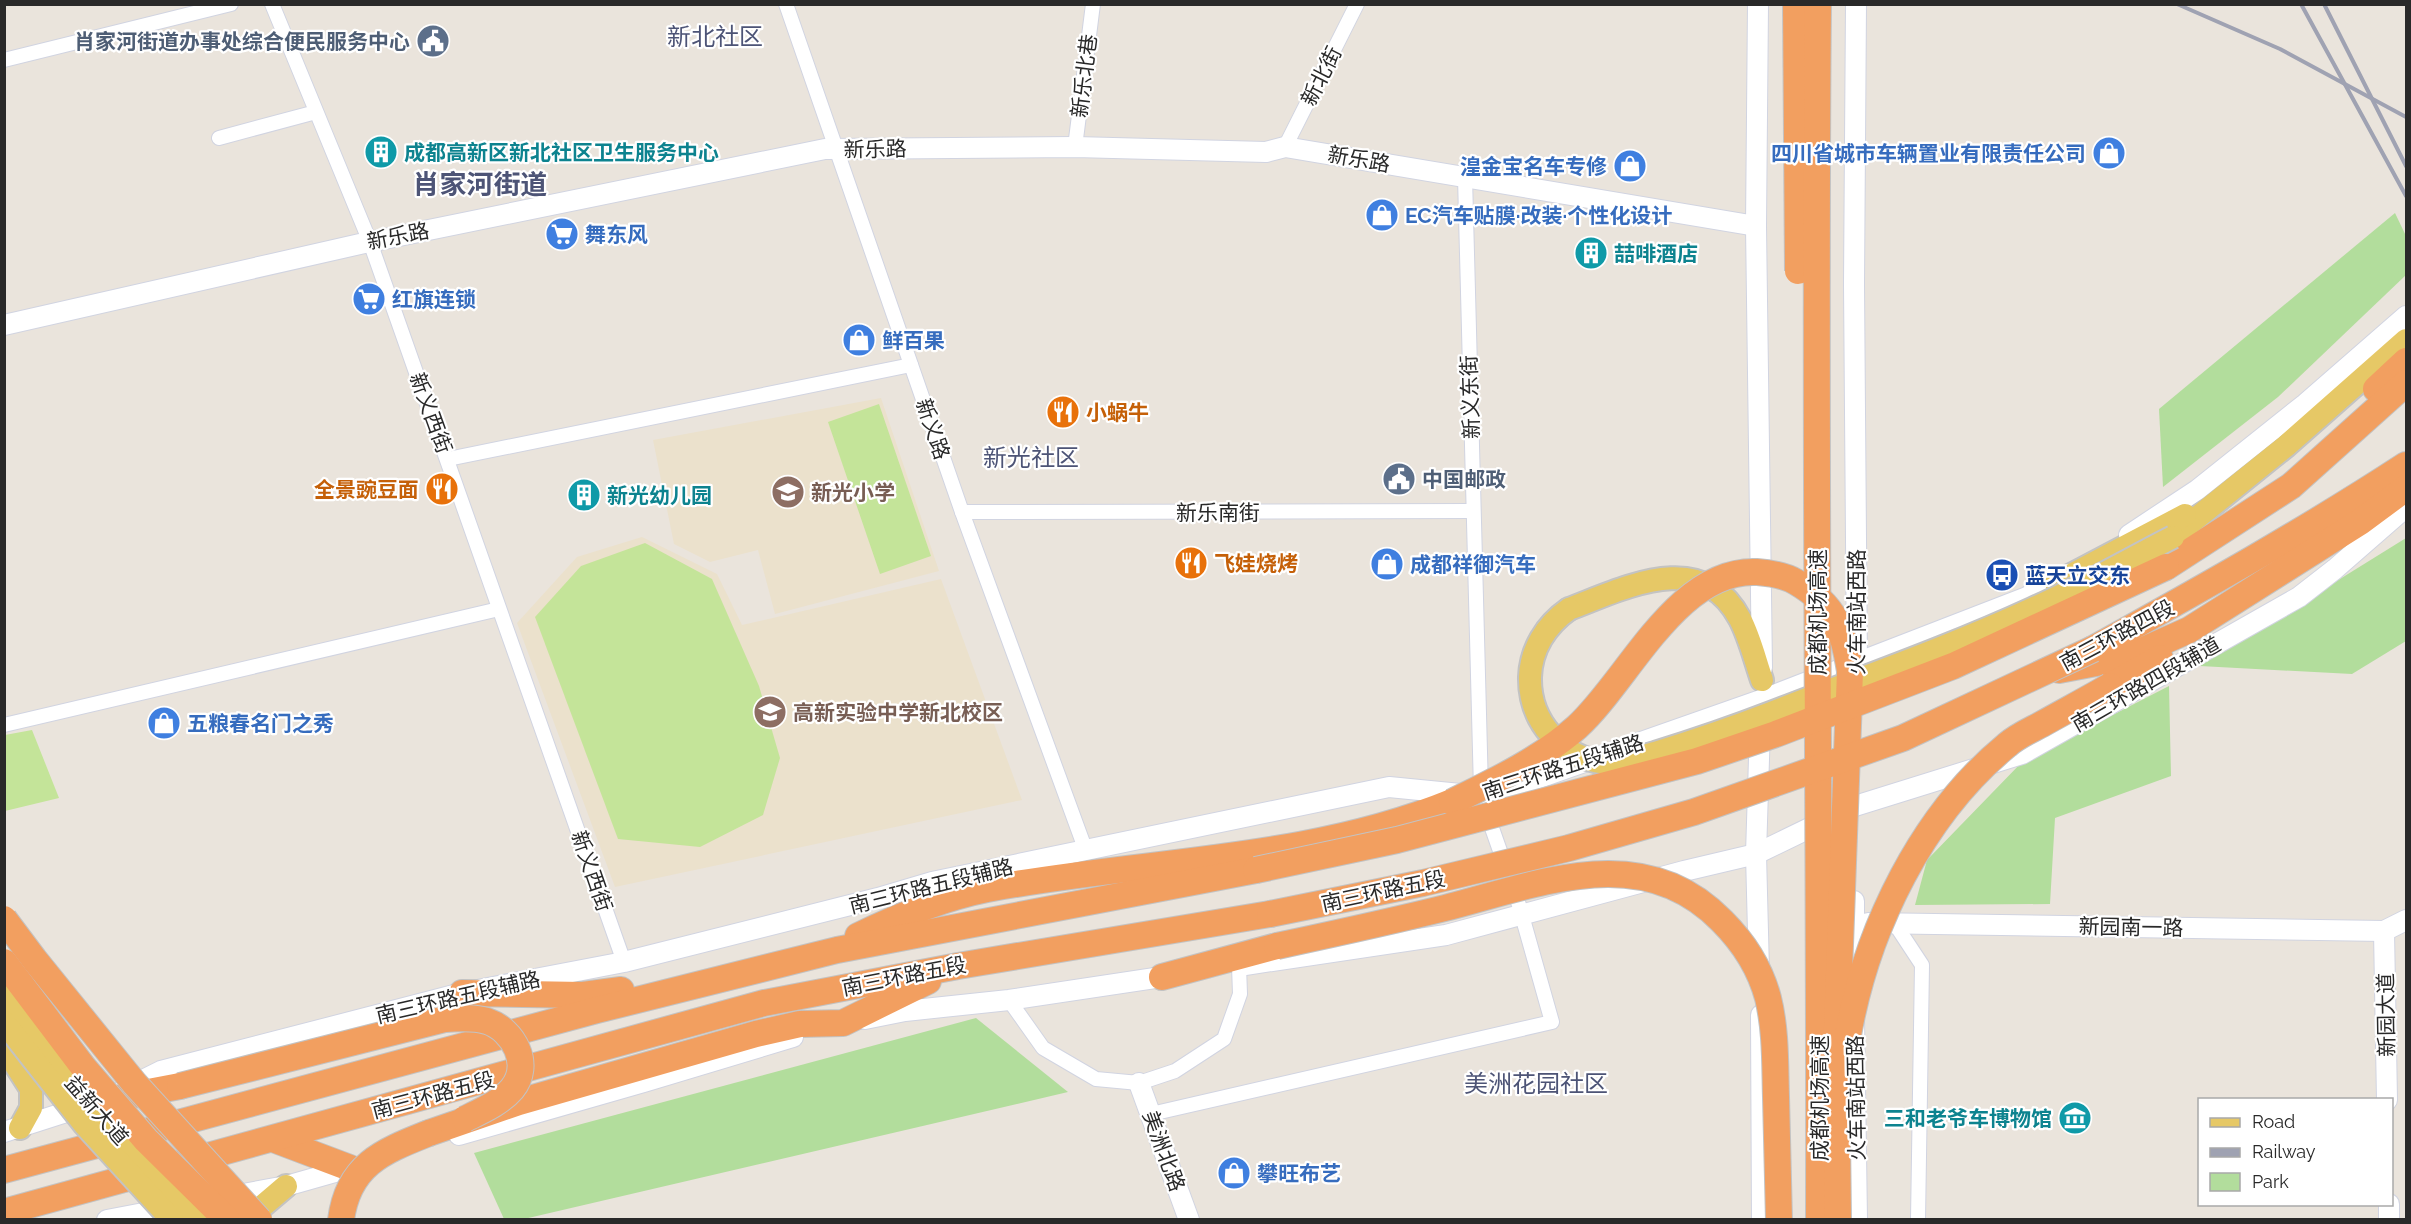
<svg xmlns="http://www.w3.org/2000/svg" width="2411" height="1224" viewBox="0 0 2411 1224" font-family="Raleway,'Noto Sans SC',sans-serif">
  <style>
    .education { fill: #ebe1cc }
    .green { fill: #b2dd9c }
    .pitch { fill: #c4e499 }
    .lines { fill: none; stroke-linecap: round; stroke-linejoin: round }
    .street-casing { stroke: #d1d4e1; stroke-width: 16 }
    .secondary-casing { stroke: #d1d4e1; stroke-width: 22 }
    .primary-casing { stroke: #c3c3c3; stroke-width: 26 }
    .highway-casing { stroke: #c3c3c3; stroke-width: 28 }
    .street { stroke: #fff; stroke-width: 14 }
    .secondary { stroke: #fff; stroke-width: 20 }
    .primary { stroke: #e6c866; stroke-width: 22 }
    .highway { stroke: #f29f60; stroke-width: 26 }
    .rail { stroke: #9fa2b2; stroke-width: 4 }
    .primary-bridge-casing { stroke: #c3c3c3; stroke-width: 26; stroke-linecap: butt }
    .highway-bridge-casing { stroke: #c3c3c3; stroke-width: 28; stroke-linecap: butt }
    .primary-bridge { stroke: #e6c866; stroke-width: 22 }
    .highway-bridge { stroke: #f29f60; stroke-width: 26 }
    .labels { text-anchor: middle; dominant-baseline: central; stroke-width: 4.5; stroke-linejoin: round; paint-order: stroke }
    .service-label { font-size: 21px; font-weight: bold; fill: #4e5e75; stroke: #fff; text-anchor: end }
    .street-label { font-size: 21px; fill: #292929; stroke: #fff }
    .culture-label { font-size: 21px; font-weight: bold; fill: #0d838f; stroke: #fff; text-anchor: start }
    .shop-label { font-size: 21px; font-weight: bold; fill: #366cbe; stroke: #fff; text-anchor: start }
    .food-label { font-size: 21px; font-weight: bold; fill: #c56008; stroke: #fff; text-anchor: start }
    .education-label { font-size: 21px; font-weight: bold; fill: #785e54; stroke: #fff; text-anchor: start }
    .transit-label { font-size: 21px; font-weight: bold; fill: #164399; stroke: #fff; text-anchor: start }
    .quarter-label { font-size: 24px; fill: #4d5476; stroke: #fff }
    .district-label { font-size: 27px; font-weight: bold; fill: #4d5476; stroke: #fff }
  </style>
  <rect width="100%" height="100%" fill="#eae4dc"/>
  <g class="education">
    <polygon points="881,398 939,571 775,614 758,550 710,562 674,544 653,440"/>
    <polygon points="642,537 717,574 742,625 941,579 1022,800 615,887 517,623 577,557"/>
  </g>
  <g class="green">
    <polygon points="2395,213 2406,236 2406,275 2278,397 2163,487 2159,409"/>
    <polygon points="2406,538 2406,641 2352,674 2200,666"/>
    <polygon points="2169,686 2171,776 2055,818 2050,904 1915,905 1927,860 2023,761"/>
    <polygon points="976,1018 1068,1092 524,1219 504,1219 474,1153"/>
  </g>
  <g class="pitch">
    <polygon points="879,404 931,556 880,574 828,422"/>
    <polygon points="645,543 712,579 759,686 780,758 763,815 700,847 618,839 535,617 581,566"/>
    <polygon points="32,730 59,798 5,811 5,735"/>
  </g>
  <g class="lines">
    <defs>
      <g id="street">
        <polyline points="272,4 370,242 624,962"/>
        <polyline points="786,4 962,512 1086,851"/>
        <polyline points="4,60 231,4"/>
        <polyline points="219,138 316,112"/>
        <polyline points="1075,147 1093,4"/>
        <polyline points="1285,147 1357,4"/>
        <polyline points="1465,177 1481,790"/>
        <polyline points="448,459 911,365"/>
        <polyline points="962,512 1473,511"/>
        <polyline points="4,725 499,609"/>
        <polyline points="1895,924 1922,965 1918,1220"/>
        <polyline points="1009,1000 1043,1048 1096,1079 1139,1083 1175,1071 1224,1039 1240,994 1239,966"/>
        <polyline points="1151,1114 1552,1022 1519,905 1486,811"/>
      </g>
      <g id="secondary">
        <polyline points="1758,4 1756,226 1762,668"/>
        <polyline points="1856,4 1854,284 1857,668"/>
        <polyline points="4,325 360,244 825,149 1075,147 1266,152 1285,147 1756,226"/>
        <polyline points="2129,535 2197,490 2305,404 2406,316"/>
        <polyline points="1854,901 1854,986"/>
        <polyline points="1868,923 2384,931 2406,920"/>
        <polyline points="2384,931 2387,1100"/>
        <polyline points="1245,965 1446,935 1684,871 1756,854 1855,806 2022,754 2299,597 2335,569 2406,507"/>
        <polyline points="1759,971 1756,854 1760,727"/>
        <polyline points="1761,1015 1762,1220"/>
        <polyline points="1854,1018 1857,1220"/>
        <polyline points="865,1019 905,1011 1009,1000 1175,975"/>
        <polyline points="1139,1083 1189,1220"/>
        <polyline points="123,1090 161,1071 462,993 624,962 878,898 932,882 1389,787 1481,796 1516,786 1761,700 2027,597 2069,574"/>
        <polyline points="4,1132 88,1105"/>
        <polyline points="459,1135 644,1082 793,1037"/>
        <polyline points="227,1197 286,1186 353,1167"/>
        <polyline points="2389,1204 2389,1220"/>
        <polyline points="107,1220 175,1207"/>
      </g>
      <g id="primary">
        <polyline points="2173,537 2286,446 2406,340"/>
        <polyline points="2056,583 2185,515"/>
        <path d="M1569 609C1625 588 1702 547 1740 619 1750 638 1755 660 1762 680"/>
        <polyline points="4,1047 31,1089 31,1108 20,1128"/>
        <polyline points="258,1220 260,1208 286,1186"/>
      </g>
      <g id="highway">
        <polyline points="2376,389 2406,361"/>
        <polyline points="2166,567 2291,486 2406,383"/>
        <path d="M2093 649C2199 590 2305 531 2406 465"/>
        <polyline points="2059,670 2128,657 2189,630 2360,522 2406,488"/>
        <polyline points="2110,686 2160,658"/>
        <path d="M858 936C899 916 942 898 987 889 1141 860 1305 862 1452 802"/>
        <polyline points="1162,977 1277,946"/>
        <polyline points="462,993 583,995 621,990"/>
        <polyline points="101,1101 180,1086"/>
        <polyline points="429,1133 519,1102 756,1034 800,1024 843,1023 928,981"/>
        <polyline points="273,1139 350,1168"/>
        <polyline points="4,1170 597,1010 837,950 1256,870"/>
        <polyline points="4,1212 764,1003 958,966 1270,914"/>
      </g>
    </defs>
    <use href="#street" class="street-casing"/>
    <use href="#secondary" class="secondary-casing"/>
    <use href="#primary" class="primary-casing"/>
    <use href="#highway" class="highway-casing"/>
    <use href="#street" class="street"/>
    <use href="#secondary" class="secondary"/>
    <use href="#primary" class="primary"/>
    <use href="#highway" class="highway"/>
    <g class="rail">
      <polyline points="2177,4 2280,49 2406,117"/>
      <polyline points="2301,4 2406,196"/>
      <polyline points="2324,4 2406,166"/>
    </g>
    <defs>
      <g id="primary-bridge">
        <path d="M1569 609C1546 625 1531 649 1530 677 1529 722 1562 758 1606 763 1622 764 1640 757 1655 753 1694 741 1732 728 1771 713 1858 679 1947 648 2032 609 2080 588 2126 561 2173 537"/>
        <path d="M4 993C65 1072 128 1149 198 1220"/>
        <polyline points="4,1022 84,1124 172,1220"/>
      </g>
      <g id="highway-bridge">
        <polyline points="1796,4 1798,271"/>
        <path d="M1818 4C1814 410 1820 814 1819 1220"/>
        <path d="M1452 802C1495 781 1541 759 1577 727 1628 681 1677 568 1757 572 1771 573 1784 575 1796 582 1835 605 1843 628 1850 671L1836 1054 1838 1220"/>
        <polyline points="1256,870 1397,840 1697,761 1776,734 1953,666 2166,567"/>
        <polyline points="1270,914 1423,883 1569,848 1694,812 1903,738 2093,649"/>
        <polyline points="4,919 34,959 135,1084 259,1220"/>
        <path d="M1277 946C1333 934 1389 922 1445 908 1539 884 1643 839 1722 921 1744 943 1760 968 1768 998 1776 1030 1775 1064 1776 1097 1777 1138 1778 1179 1779 1220"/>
        <polyline points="4,962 84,1068 146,1140 227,1220"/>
        <path d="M1848 1035C1867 928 1922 815 2007 745 2017 736 2031 730 2042 724 2065 711 2088 699 2110 686"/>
        <path d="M180 1086 445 1019C459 1018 474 1017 487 1021 514 1030 532 1065 512 1089 500 1103 481 1111 465 1119"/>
        <path d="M341 1220C348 1164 384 1151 429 1133"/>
      </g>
    </defs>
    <use href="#primary-bridge" class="primary-bridge-casing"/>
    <use href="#highway-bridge" class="highway-bridge-casing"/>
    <use href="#primary-bridge" class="primary-bridge"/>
    <use href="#highway-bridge" class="highway-bridge"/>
  </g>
  <defs>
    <symbol id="civic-disc" viewBox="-11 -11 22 22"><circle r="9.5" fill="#5c6f8a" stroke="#fff"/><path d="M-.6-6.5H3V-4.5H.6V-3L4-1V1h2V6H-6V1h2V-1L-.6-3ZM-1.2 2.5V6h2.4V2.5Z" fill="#fff"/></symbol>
    <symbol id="building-disc" viewBox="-11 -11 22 22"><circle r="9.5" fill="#0f9aa8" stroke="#fff"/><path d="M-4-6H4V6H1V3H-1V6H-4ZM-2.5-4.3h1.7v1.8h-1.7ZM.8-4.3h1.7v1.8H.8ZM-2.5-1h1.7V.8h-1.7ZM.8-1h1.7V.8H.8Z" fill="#fff"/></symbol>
    <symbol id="shop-disc" viewBox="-11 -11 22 22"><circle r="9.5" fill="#3f7fe0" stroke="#fff"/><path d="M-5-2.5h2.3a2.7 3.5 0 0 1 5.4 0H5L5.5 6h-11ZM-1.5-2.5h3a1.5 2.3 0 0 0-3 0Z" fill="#fff"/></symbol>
    <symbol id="supermarket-disc" viewBox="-11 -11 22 22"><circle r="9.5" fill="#3f7fe0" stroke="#fff"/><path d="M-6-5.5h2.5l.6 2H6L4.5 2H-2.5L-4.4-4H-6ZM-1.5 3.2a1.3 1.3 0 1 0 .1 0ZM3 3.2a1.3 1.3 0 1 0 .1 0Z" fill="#fff"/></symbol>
    <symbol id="restaurant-disc" viewBox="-11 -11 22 22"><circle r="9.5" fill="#e8710a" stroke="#fff"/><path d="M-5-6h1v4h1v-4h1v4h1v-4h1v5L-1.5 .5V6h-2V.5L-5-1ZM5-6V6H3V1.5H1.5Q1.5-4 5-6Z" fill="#fff"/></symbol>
    <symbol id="school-disc" viewBox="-11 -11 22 22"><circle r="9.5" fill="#8d6e63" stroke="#fff"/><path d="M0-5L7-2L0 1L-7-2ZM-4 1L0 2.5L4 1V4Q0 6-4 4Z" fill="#fff"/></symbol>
    <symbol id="bus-disc" viewBox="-11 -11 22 22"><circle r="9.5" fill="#1a4fb4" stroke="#fff"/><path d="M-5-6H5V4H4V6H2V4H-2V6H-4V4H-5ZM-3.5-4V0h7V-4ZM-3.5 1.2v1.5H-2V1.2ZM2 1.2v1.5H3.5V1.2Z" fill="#fff"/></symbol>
    <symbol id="museum-disc" viewBox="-11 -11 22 22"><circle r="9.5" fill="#0f9aa8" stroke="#fff"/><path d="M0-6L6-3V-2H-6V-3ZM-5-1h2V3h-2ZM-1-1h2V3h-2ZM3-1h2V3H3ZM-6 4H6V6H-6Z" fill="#fff"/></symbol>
  </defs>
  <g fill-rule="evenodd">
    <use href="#civic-disc" x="414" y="22" width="38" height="38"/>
    <use href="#building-disc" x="362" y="133" width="38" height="38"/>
    <use href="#shop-disc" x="2090" y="134" width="38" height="38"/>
    <use href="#shop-disc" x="1611" y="147" width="38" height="38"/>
    <use href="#shop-disc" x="1363" y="196" width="38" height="38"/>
    <use href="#supermarket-disc" x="543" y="215" width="38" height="38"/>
    <use href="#building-disc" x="1572" y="234" width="38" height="38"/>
    <use href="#supermarket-disc" x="350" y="280" width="38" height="38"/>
    <use href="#shop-disc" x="840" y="321" width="38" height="38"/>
    <use href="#restaurant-disc" x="1044" y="393" width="38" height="38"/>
    <use href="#civic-disc" x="1380" y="460" width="38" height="38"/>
    <use href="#restaurant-disc" x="423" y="470" width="38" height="38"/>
    <use href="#school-disc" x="769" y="473" width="38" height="38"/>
    <use href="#building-disc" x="565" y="476" width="38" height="38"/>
    <use href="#restaurant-disc" x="1172" y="544" width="38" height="38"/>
    <use href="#shop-disc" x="1368" y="545" width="38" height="38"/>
    <use href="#bus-disc" x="1983" y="556" width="38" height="38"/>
    <use href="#school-disc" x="751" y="693" width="38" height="38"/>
    <use href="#shop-disc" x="145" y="704" width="38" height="38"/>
    <use href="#museum-disc" x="2056" y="1099" width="38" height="38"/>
    <use href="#shop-disc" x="1215" y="1154" width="38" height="38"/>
  </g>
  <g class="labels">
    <g class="service-label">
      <text x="410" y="41">肖家河街道办事处综合便民服务中心</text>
      <text x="1422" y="479" text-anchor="start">中国邮政</text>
    </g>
    <g class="street-label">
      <text transform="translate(1084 76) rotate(-83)">新乐北巷</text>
      <text transform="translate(1321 76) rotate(-63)">新北街</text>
      <text transform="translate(875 149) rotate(-1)">新乐路</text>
      <text transform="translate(1359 159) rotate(10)">新乐路</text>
      <text transform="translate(398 236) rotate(-11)">新乐路</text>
      <text transform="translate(1470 397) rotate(-92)">新义东街</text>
      <text transform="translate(431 413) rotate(70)">新义西街</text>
      <text transform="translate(933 429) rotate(71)">新义路</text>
      <text x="1218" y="512">新乐南街</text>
      <text transform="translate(1817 612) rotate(-90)">成都机场高速</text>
      <text transform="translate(1856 612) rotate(-90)">火车南站西路</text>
      <text transform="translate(2117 635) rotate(-28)">南三环路四段</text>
      <text transform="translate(2146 684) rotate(-30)">南三环路四段辅道</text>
      <text transform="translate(1563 767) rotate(-18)">南三环路五段辅路</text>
      <text transform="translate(592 871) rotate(71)">新义西街</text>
      <text transform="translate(931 886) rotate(-14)">南三环路五段辅路</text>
      <text transform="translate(1383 891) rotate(-12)">南三环路五段</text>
      <text transform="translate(2131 927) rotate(1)">新园南一路</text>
      <text transform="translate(904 976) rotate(-11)">南三环路五段</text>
      <text transform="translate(458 997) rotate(-13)">南三环路五段辅路</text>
      <text transform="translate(2386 1015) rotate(-91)">新园大道</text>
      <text transform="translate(433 1095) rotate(-15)">南三环路五段</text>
      <text transform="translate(1819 1098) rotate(-90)">成都机场高速</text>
      <text transform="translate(1856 1098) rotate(-91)">火车南站西路</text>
      <text transform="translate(97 1110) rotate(49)">益新大道</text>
      <text transform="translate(1164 1151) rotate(70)">美洲北路</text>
    </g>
    <g class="culture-label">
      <text x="404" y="152">成都高新区新北社区卫生服务中心</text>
      <text x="1614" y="253">喆啡酒店</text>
      <text x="607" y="495">新光幼儿园</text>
      <text x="2052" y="1118" text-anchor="end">三和老爷车博物馆</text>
    </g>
    <g class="shop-label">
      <text x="2086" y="153" text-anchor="end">四川省城市车辆置业有限责任公司</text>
      <text x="1607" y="166" text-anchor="end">湟金宝名车专修</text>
      <text x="1405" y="215">EC汽车贴膜·改装·个性化设计</text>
      <text x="585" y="234">舞东风</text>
      <text x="392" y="299">红旗连锁</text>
      <text x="882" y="340">鲜百果</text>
      <text x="1410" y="564">成都祥御汽车</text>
      <text x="187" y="723">五粮春名门之秀</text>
      <text x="1257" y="1173">攀旺布艺</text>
    </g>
    <g class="food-label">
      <text x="1086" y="412">小蜗牛</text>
      <text x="419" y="489" text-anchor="end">全景豌豆面</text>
      <text x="1214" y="563">飞娃烧烤</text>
    </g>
    <g class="education-label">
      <text x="811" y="492">新光小学</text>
      <text x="793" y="712">高新实验中学新北校区</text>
    </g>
    <g class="transit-label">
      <text x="2025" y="575">蓝天立交东</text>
    </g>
    <g class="quarter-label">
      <text x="715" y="36">新北社区</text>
      <text x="1031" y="457">新光社区</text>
      <text x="1536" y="1083">美洲花园社区</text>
    </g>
    <g class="district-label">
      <text x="480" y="184">肖家河街道</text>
    </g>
  </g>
  <rect width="2411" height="1224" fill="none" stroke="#292929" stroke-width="12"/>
  <rect x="2198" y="1098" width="195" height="108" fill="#ffffff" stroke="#a9a9a9" stroke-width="1.5"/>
  <rect x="2210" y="1118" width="30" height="9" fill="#e6c866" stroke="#a9a9a9" stroke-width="1.5"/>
  <text x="2252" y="1128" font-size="18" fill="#292929">Road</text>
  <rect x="2210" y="1148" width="30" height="9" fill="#9fa2b2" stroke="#a9a9a9" stroke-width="1.5"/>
  <text x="2252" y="1158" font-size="18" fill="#292929">Railway</text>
  <rect x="2210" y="1173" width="30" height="18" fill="#b2dd9c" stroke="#a9a9a9" stroke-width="1.5"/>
  <text x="2252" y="1188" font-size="18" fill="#292929">Park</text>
</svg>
